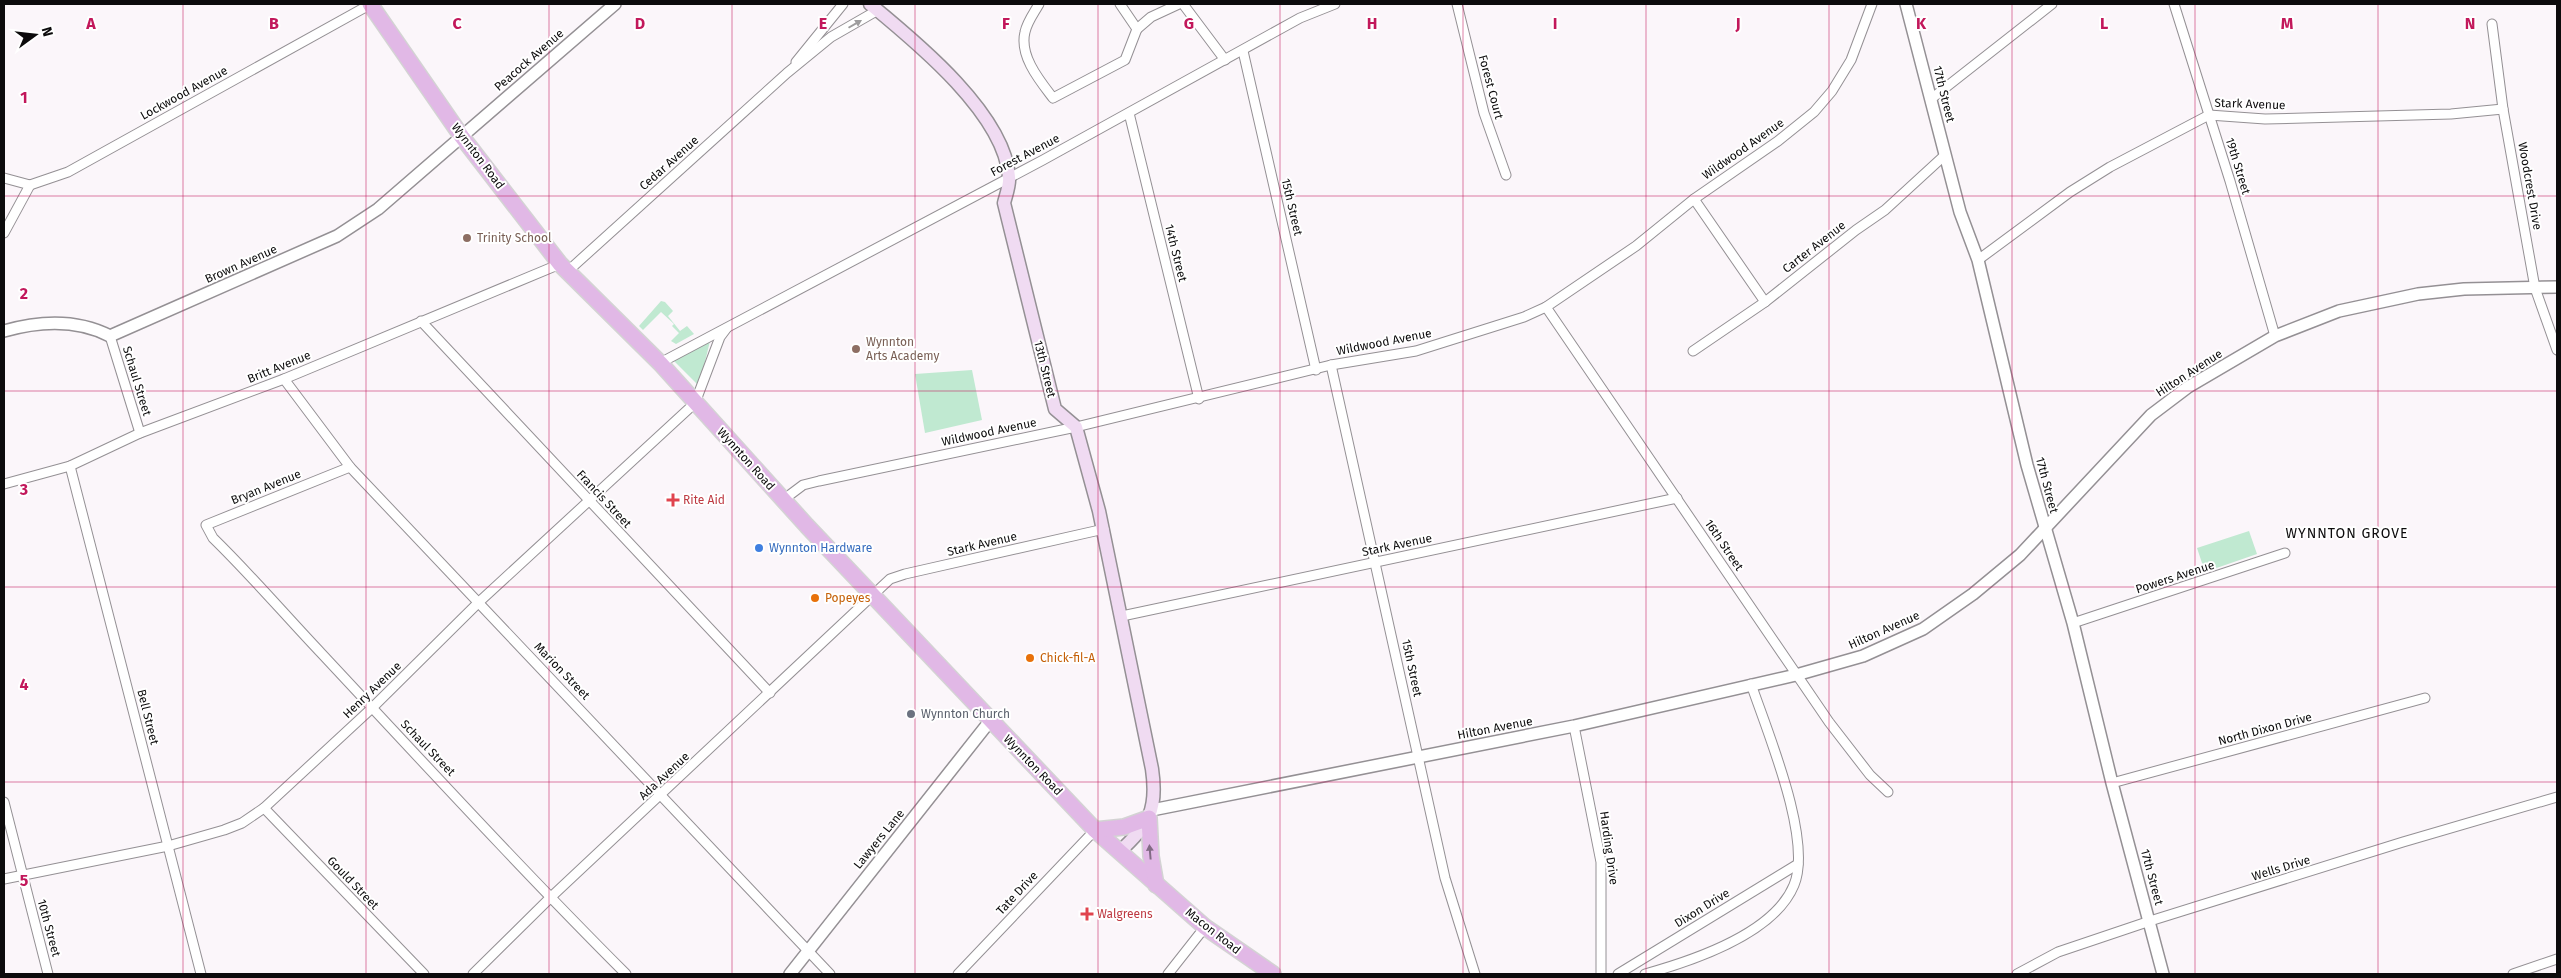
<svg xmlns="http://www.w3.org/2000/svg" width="2561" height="978" viewBox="0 0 2561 978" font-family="'Fira Sans',sans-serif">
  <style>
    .green { fill: #c0e9d1 }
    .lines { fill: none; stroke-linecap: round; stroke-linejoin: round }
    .minor-casing { stroke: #949094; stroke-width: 11 }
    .tertiary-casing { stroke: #949094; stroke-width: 14 }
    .secondary-casing { stroke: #949094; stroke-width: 15 }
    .primary-casing { stroke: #d3d3d3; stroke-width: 18 }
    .minor { stroke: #fff; stroke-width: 9 }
    .tertiary { stroke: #fff; stroke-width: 11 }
    .secondary { stroke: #f0dbf2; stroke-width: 12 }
    .primary { stroke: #e1b8e6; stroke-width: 15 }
    .oneway { fill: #9e9d9e }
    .oneway2 { fill: #816a84 }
    .grid { fill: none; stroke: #c2185b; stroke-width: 1; stroke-opacity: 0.55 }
    .education-dot { fill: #8d6e63; stroke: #fff; stroke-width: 2 }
    .health-dot { fill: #e0444e; stroke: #fff; stroke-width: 2 }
    .shop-dot { fill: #3f7fe0; stroke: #fff; stroke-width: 2 }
    .food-dot { fill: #e8710a; stroke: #fff; stroke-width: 2 }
    .worship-dot { fill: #6b7280; stroke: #fff; stroke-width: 2 }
    .labels { text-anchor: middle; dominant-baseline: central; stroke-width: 4; stroke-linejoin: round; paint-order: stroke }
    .street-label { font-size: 12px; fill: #0c0b0c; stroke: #fff }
    .education-label { font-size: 12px; fill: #785e54; stroke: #fff; text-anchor: start }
    .health-label { font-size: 12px; fill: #be3a42; stroke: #fff; text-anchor: start }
    .shop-label { font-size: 12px; fill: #366cbe; stroke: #fff; text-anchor: start }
    .food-label { font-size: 12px; fill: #c56008; stroke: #fff; text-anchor: start }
    .worship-label { font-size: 12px; fill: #5b616d; stroke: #fff; text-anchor: start }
    .neighbourhood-label { font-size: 14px; letter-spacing: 1px; fill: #0c0b0c; stroke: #fff }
    .grid-label { font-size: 16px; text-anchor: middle; font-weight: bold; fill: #c2185b; stroke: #fff; stroke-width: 4; stroke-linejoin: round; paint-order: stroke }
  </style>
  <rect width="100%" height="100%" fill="#fbf6fa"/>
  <g class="green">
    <polygon points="661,301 665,302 673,311 668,316 680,331 687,326 694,334 676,344 671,341 679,333 672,326 674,324 661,312 643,330 639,326"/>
    <polygon points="710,341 703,370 697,384 673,360"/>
    <polygon points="972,370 982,420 925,433 915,374"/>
    <polygon points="2249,531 2257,554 2205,572 2197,548"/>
  </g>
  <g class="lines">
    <defs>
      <g id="minor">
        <path d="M1039 4C1034 13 1027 22 1025 32 1019 56 1040 81 1053 98L1125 60 1137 29 1120 4"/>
        <polyline points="1183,4 1225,60"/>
        <polyline points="1457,4 1484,113 1506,175"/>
        <polyline points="2174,4 2230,181 2275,336"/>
        <polyline points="2492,24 2503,109 2535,288 2557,350"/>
        <polyline points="1137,29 1151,17 1179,4"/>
        <polyline points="1243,51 1316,370"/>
        <polyline points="796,62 843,4"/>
        <polyline points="1931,99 2052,4"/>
        <polyline points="1129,113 1199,399"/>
        <polyline points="4,178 30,185 68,172 371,4"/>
        <polyline points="1694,199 1765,302"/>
        <polyline points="4,233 30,185"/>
        <polyline points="1978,260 2070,192 2110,167 2209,115 2265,119 2451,114 2503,109"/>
        <polyline points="568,271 787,73 831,37 878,10"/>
        <polyline points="1546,307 1829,722 1870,775 1888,792"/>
        <polyline points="421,321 770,693"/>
        <polyline points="110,336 140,433"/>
        <polyline points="1693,351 1765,302 1856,230 1885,210 1945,155"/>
        <polyline points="660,363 1043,160 1300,18 1335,4"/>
        <polyline points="1331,365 1445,878 1475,974"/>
        <polyline points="284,379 350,467 830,974"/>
        <polyline points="70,466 201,974"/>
        <path d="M350 467 206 525 213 538C251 575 285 615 322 654 422 761 522 870 626 974"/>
        <polyline points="4,484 70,466 140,433 284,379 560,264"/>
        <polyline points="783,500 803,485 819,481 1076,427 1331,365 1416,351 1524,317 1546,307 1636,246 1694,199 1778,141 1814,112 1832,91 1851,60 1872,4"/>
        <polyline points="1122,616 1677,498"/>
        <polyline points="2073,623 2285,553"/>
        <polyline points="1574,726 1601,862 1601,974"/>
        <polyline points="2112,783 2425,698"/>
        <polyline points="4,802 48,974"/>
        <polyline points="264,808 424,974"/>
        <polyline points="4,879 168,846 224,830 242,823 264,808 372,708 479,602 695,403 720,337 726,329"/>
        <polyline points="473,974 550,898 890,579 905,574 1104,529"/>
        <polyline points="958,974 1095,830"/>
        <polyline points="1168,974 1205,927"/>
        <polyline points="1618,974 1798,864"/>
        <path d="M1645 974C1692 961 1774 934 1794 885 1813 840 1767 731 1751 684"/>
        <polyline points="2017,974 2058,952 2150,921 2403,842 2557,797"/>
        <polyline points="2513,974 2557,959"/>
      </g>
      <g id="tertiary">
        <polyline points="1906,4 1960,212 1978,260 2027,465 2073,623 2112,783 2163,974"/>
        <path d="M4 331C39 321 77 319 110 336L337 236 378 209 615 4"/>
        <polyline points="1152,810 1574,726 1796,675 1863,656 1923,629 1973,594 2020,555 2151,415 2188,387 2275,336 2339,311 2418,294 2464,289 2557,287"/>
        <polyline points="790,974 990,721"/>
      </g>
      <path id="secondary" d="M870 4C915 41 1005 114 1009 177 1010 185 1006 195 1004 203L1055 409 1076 427 1099 511 1152 769C1158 810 1149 825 1119 852"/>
      <g id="primary">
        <polyline points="370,4 462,137 560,264 660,363 807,526 1095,830 1205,927 1273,974"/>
        <polyline points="1095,830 1124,827 1149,818 1151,856 1156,885"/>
      </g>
    </defs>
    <use href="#minor" class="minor-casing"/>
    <use href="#tertiary" class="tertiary-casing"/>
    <use href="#secondary" class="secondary-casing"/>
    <use href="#primary" class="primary-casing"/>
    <use href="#minor" class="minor"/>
    <use href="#tertiary" class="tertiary"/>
    <use href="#secondary" class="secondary"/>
    <use href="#primary" class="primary"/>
  </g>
  <defs><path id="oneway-solid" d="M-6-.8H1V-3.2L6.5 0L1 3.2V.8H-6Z" transform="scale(1.25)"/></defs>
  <use class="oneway" href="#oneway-solid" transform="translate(855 24) rotate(-30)"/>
  <use class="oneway2" href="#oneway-solid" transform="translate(1150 852) rotate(-95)"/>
  <path class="grid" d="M183 4V974M366 4V974M549 4V974M732 4V974M915 4V974M1098 4V974M1280 4V974M1463 4V974M1646 4V974M1829 4V974M2012 4V974M2195 4V974M2378 4V974M4 196H2557M4 391H2557M4 587H2557M4 782H2557"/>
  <g class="education-dot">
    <circle cx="467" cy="238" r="5"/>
    <circle cx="856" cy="349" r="5"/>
  </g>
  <g class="health-dot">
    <path d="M670.5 492.5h5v5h5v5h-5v5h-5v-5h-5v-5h5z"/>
    <path d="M1084.5 906.5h5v5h5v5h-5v5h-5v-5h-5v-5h5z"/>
  </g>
  <circle class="shop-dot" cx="759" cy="548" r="5"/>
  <g class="food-dot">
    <circle cx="815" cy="598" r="5"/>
    <circle cx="1030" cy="658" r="5"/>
  </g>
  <circle class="worship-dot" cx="911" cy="714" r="5"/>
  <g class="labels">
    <g class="street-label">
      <text transform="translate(529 60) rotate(-41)">Peacock Avenue</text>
      <text transform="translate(1491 87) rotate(75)">Forest Court</text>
      <text transform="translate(184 93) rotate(-29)">Lockwood Avenue</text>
      <text transform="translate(1944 94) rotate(76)">17th Street</text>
      <text transform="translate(2250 104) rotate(2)">Stark Avenue</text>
      <text transform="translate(1743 149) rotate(-35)">Wildwood Avenue</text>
      <text transform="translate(1025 155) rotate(-28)">Forest Avenue</text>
      <text transform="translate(478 156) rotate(53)">Wynnton Road</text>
      <text transform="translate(669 163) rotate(-42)">Cedar Avenue</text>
      <text transform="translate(2238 166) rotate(73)">19th Street</text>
      <text transform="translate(2530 186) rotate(80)">Woodcrest Drive</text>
      <text transform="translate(1292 207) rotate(77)">15th Street</text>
      <text transform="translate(1814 247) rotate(-38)">Carter Avenue</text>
      <text transform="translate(1176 253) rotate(76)">14th Street</text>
      <text transform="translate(241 264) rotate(-24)">Brown Avenue</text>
      <text transform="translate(1384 342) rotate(-11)">Wildwood Avenue</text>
      <text transform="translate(279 367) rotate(-22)">Britt Avenue</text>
      <text transform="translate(1045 369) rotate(76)">13th Street</text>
      <text transform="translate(2189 373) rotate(-33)">Hilton Avenue</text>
      <text transform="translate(137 381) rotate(73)">Schaul Street</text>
      <text transform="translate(989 432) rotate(-12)">Wildwood Avenue</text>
      <text transform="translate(746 459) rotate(48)">Wynnton Road</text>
      <text transform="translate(2047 485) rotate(75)">17th Street</text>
      <text transform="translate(266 487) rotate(-22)">Bryan Avenue</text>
      <text transform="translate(604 499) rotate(47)">Francis Street</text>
      <text transform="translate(982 544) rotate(-13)">Stark Avenue</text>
      <text transform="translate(1397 545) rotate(-12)">Stark Avenue</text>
      <text transform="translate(1724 545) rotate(56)">16th Street</text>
      <text transform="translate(2175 577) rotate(-18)">Powers Avenue</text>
      <text transform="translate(1884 630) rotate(-24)">Hilton Avenue</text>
      <text transform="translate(1412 668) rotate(78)">15th Street</text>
      <text transform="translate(562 671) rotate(46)">Marion Street</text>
      <text transform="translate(372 690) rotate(-44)">Henry Avenue</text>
      <text transform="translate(148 717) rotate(76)">Bell Street</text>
      <text transform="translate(1495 728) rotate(-11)">Hilton Avenue</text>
      <text transform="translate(2265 729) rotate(-15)">North Dixon Drive</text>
      <text transform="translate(428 748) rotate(46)">Schaul Street</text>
      <text transform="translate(1033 765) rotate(46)">Wynnton Road</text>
      <text transform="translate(664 776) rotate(-43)">Ada Avenue</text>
      <text transform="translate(879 839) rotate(-51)">Lawyers Lane</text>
      <text transform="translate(1609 848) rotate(82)">Harding Drive</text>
      <text transform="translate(2281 868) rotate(-17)">Wells Drive</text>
      <text transform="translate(2152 877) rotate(75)">17th Street</text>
      <text transform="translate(353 883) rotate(46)">Gould Street</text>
      <text transform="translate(1017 893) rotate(-47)">Tate Drive</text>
      <text transform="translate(1702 908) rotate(-32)">Dixon Drive</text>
      <text transform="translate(49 928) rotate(75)">10th Street</text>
      <text transform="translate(1213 931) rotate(38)">Macon Road</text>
    </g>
    <g class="education-label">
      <text x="477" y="238">Trinity School</text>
      <text x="866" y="342">Wynnton<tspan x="866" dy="14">Arts Academy</tspan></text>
    </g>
    <g class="health-label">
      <text x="683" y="500">Rite Aid</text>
      <text x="1097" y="914">Walgreens</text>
    </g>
    <g class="shop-label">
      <text x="769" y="548">Wynnton Hardware</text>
    </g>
    <g class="food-label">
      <text x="825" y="598">Popeyes</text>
      <text x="1040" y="658">Chick-fil-A</text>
    </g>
    <g class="worship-label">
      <text x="921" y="714">Wynnton Church</text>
    </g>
    <g class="neighbourhood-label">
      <text x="2347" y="533">WYNNTON GROVE</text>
    </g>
  </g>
  <g class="grid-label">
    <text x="91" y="29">A</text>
    <text x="274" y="29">B</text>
    <text x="457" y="29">C</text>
    <text x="640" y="29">D</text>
    <text x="823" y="29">E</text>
    <text x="1006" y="29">F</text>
    <text x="1189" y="29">G</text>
    <text x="1372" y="29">H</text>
    <text x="1555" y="29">I</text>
    <text x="1738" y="29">J</text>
    <text x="1921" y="29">K</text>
    <text x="2104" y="29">L</text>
    <text x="2287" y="29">M</text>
    <text x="2470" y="29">N</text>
    <text x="24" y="103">1</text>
    <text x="24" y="299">2</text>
    <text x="24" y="495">3</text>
    <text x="24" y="690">4</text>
    <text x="24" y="886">5</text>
  </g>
  <rect width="2561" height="978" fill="none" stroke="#0c0b0c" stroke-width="10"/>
  <g transform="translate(35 35) rotate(75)" stroke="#ffffff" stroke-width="4" paint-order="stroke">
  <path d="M0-4L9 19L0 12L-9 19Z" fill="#0c0b0c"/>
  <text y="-8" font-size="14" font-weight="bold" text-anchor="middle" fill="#0c0b0c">N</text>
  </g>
</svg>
